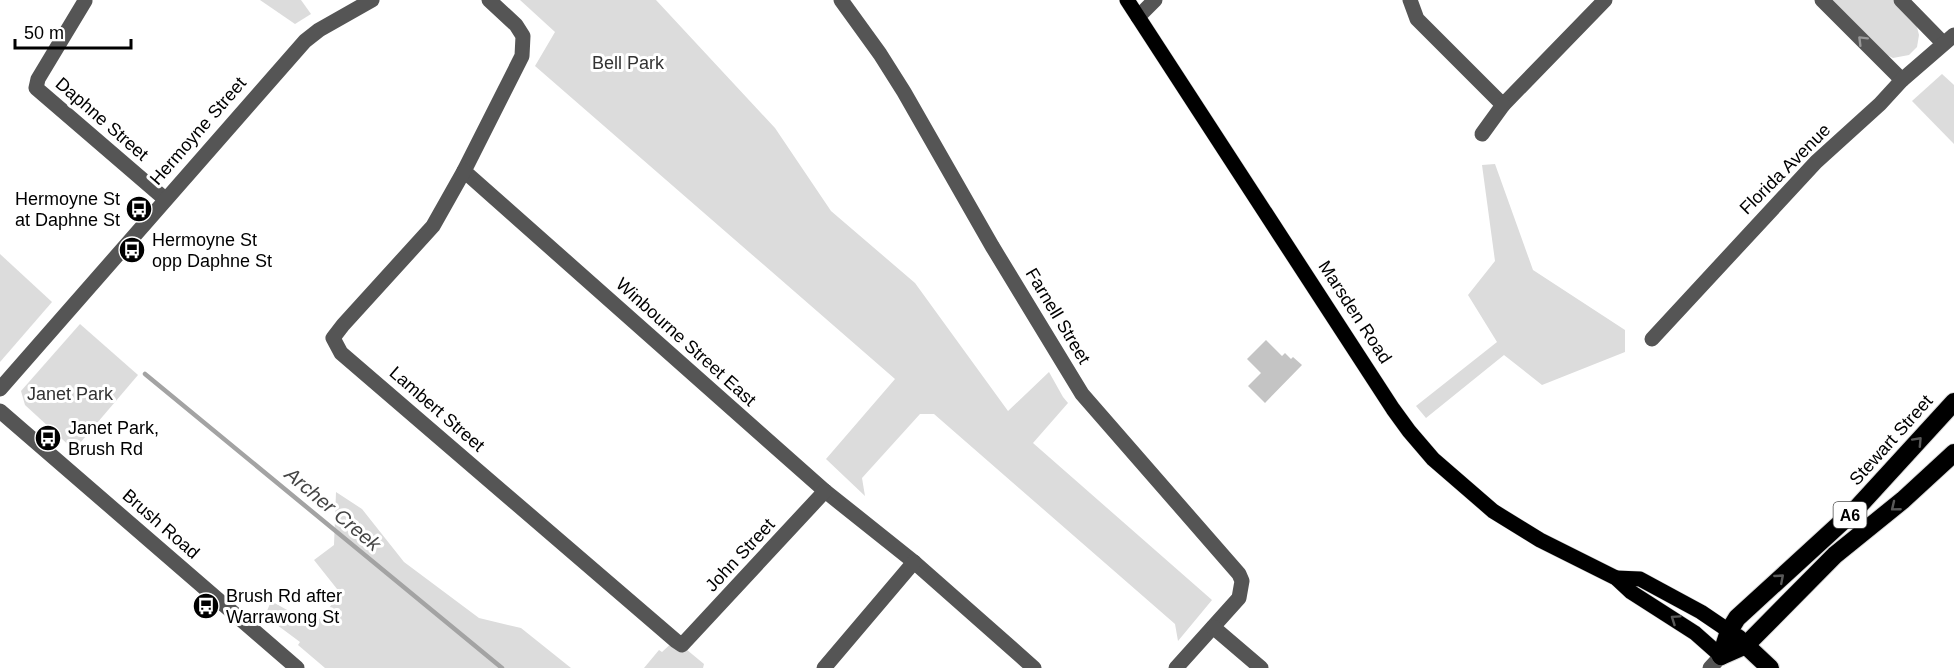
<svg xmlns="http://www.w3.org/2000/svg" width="1954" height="668" viewBox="0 0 1954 668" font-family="Helvetica,sans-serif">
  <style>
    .green { fill: #dcdcdc }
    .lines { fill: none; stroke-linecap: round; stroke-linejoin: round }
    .stream { stroke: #a3a3a3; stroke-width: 4.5 }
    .building { fill: #c4c4c4 }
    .major-casing { stroke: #dbdbdb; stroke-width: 16 }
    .highway-casing { stroke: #dbdbdb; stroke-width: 20 }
    .minor { stroke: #555; stroke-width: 15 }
    .major { stroke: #000; stroke-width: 15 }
    .highway { stroke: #000; stroke-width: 18 }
    .oneway { stroke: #999 }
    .oneway2 { stroke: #595959 }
    .labels { text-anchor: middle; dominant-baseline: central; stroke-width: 6; stroke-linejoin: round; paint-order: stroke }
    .shield { fill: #fff; stroke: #4c4c4c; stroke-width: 1.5 }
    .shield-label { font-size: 16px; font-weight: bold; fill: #000 }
    .park-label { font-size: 18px; fill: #333; stroke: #fff }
    .street-label { font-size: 18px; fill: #000; stroke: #fff }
    .poi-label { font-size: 18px; fill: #000; stroke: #fff; text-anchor: start }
    .water-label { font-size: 20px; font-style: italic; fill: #444; stroke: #fff }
  </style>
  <rect width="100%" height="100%" fill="#fff"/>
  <g class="green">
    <polygon points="260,0 301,0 311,14 295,24"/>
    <polygon points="520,0 656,0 775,128 831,211 915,283 1008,411 1049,372 1063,397 1068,403 1033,443 1212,600 1178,641 1175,624 934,414 920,414 862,478 865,496 826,459 895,379 535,66 555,32"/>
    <polygon points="1830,0 1893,0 1916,23 1919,35 1917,47 1909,55 1893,58 1881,52"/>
    <polygon points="1942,74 1954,85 1954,144 1912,101"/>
    <polygon points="1495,164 1533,270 1625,330 1625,352 1542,385 1504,355 1426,418 1416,406 1497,342 1468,295 1495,261 1482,165"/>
    <polygon points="0,254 52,302 0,362"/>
    <polygon points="80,324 138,375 74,450 25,405 21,391"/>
    <polygon points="336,492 362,509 404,562 479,618 521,628 571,668 325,668 298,645 300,642 265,616 271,601 314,625 341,594 314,560 334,545"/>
    <polygon points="675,640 704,664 703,668 644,668 659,650 662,652"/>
  </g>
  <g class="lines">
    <polyline class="stream" points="145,374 502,668"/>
  </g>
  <polygon class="building" points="1266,340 1282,356 1285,353 1291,359 1293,357 1302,365 1265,403 1248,386 1261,373 1247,359"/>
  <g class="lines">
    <defs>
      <g id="major">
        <polyline points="1127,0 1393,409 1409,431 1433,459 1493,511 1540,540 1616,578 1631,592 1695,633 1721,656"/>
        <polyline points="1616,578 1640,579 1701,612 1729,631"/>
      </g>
      <g id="highway">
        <polyline points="1738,638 1770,668"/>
        <polyline points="1721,656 1729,631 1737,618 1856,509 1954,402"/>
        <polyline points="1721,656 1746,645 1835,555 1903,500 1954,453"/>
      </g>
    </defs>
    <use href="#major" class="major-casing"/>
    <use href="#highway" class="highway-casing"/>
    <g class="minor">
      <polyline points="489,0 516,25 523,36 522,56 464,171 825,491 914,562 1034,668"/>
      <polyline points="841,0 880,54 904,92 992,246 1082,394 1239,574 1242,581 1239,598 1176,668"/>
      <polyline points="1410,0 1417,19 1503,105 1605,0"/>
      <polyline points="1822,0 1902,80"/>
      <polyline points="1901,0 1943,43"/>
      <polyline points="85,1 38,79 36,88 165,199"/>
      <polyline points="1138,17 1155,0"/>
      <polyline points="1482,134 1503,105"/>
      <polyline points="464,171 433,226 343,325 333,338 341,353 676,641 682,645 825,491"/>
      <polyline points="1652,339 1816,162 1880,104 1902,80 1954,35"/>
      <polyline points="0,389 305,41 319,30 372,0"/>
      <polyline points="0,411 297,668"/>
      <polyline points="1213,627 1261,668"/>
      <polyline points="824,668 914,562"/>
      <polyline points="1710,668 1721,656"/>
    </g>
    <use href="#major" class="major"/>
    <use href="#highway" class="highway"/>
  </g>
  <defs><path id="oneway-chevron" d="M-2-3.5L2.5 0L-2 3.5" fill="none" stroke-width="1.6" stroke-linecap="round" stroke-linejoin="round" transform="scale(1.5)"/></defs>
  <use class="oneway" href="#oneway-chevron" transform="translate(1862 40) rotate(-135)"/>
  <g class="oneway2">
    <use href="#oneway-chevron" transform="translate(1918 441) rotate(-47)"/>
    <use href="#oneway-chevron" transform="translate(1895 507) rotate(141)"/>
    <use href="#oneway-chevron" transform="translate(1780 578) rotate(-41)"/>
    <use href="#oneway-chevron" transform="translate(1675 619) rotate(-146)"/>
  </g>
  <defs>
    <symbol id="bus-disc" viewBox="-11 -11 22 22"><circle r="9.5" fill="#000" stroke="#fff"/><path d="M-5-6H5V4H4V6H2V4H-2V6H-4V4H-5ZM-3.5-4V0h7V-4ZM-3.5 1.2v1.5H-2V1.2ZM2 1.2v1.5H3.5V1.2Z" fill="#fff"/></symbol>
  </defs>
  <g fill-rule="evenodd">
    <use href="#bus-disc" x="124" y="194" width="30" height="30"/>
    <use href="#bus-disc" x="117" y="235" width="30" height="30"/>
    <use href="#bus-disc" x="33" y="423" width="30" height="30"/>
    <use href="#bus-disc" x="191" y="591" width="30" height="30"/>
  </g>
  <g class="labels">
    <rect class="shield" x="1833.5" y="502" width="33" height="26" rx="4.5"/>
    <g class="shield-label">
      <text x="1850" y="515">A6</text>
    </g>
    <g class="park-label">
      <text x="628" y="63">Bell Park</text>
      <text x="70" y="394">Janet Park</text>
    </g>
    <g class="street-label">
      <text transform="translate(102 119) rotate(41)">Daphne Street</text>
      <text transform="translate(198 131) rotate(-49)">Hermoyne Street</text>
      <text transform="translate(1785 169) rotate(-45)">Florida Avenue</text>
      <text transform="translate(1355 312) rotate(57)">Marsden Road</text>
      <text transform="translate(1058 316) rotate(59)">Farnell Street</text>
      <text transform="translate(686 342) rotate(42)">Winbourne Street East</text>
      <text transform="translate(437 409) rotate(41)">Lambert Street</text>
      <text transform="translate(1891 440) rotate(-48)">Stewart Street</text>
      <text transform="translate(161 524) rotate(41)">Brush Road</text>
      <text transform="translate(740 555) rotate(-47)">John Street</text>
    </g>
    <g class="poi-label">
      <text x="120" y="199" text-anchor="end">Hermoyne St<tspan x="120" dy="21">at Daphne St</tspan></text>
      <text x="152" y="240">Hermoyne St<tspan x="152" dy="21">opp Daphne St</tspan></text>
      <text x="68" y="428">Janet Park,<tspan x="68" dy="21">Brush Rd</tspan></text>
      <text x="226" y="596">Brush Rd after<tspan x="226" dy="21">Warrawong St</tspan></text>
    </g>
    <g class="water-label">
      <text transform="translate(333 509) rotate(40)">Archer Creek</text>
    </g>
  </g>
  <path d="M15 39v9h116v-9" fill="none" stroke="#000000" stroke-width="3"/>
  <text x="24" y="39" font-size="18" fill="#000000" stroke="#ffffff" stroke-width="4.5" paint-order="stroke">50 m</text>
</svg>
